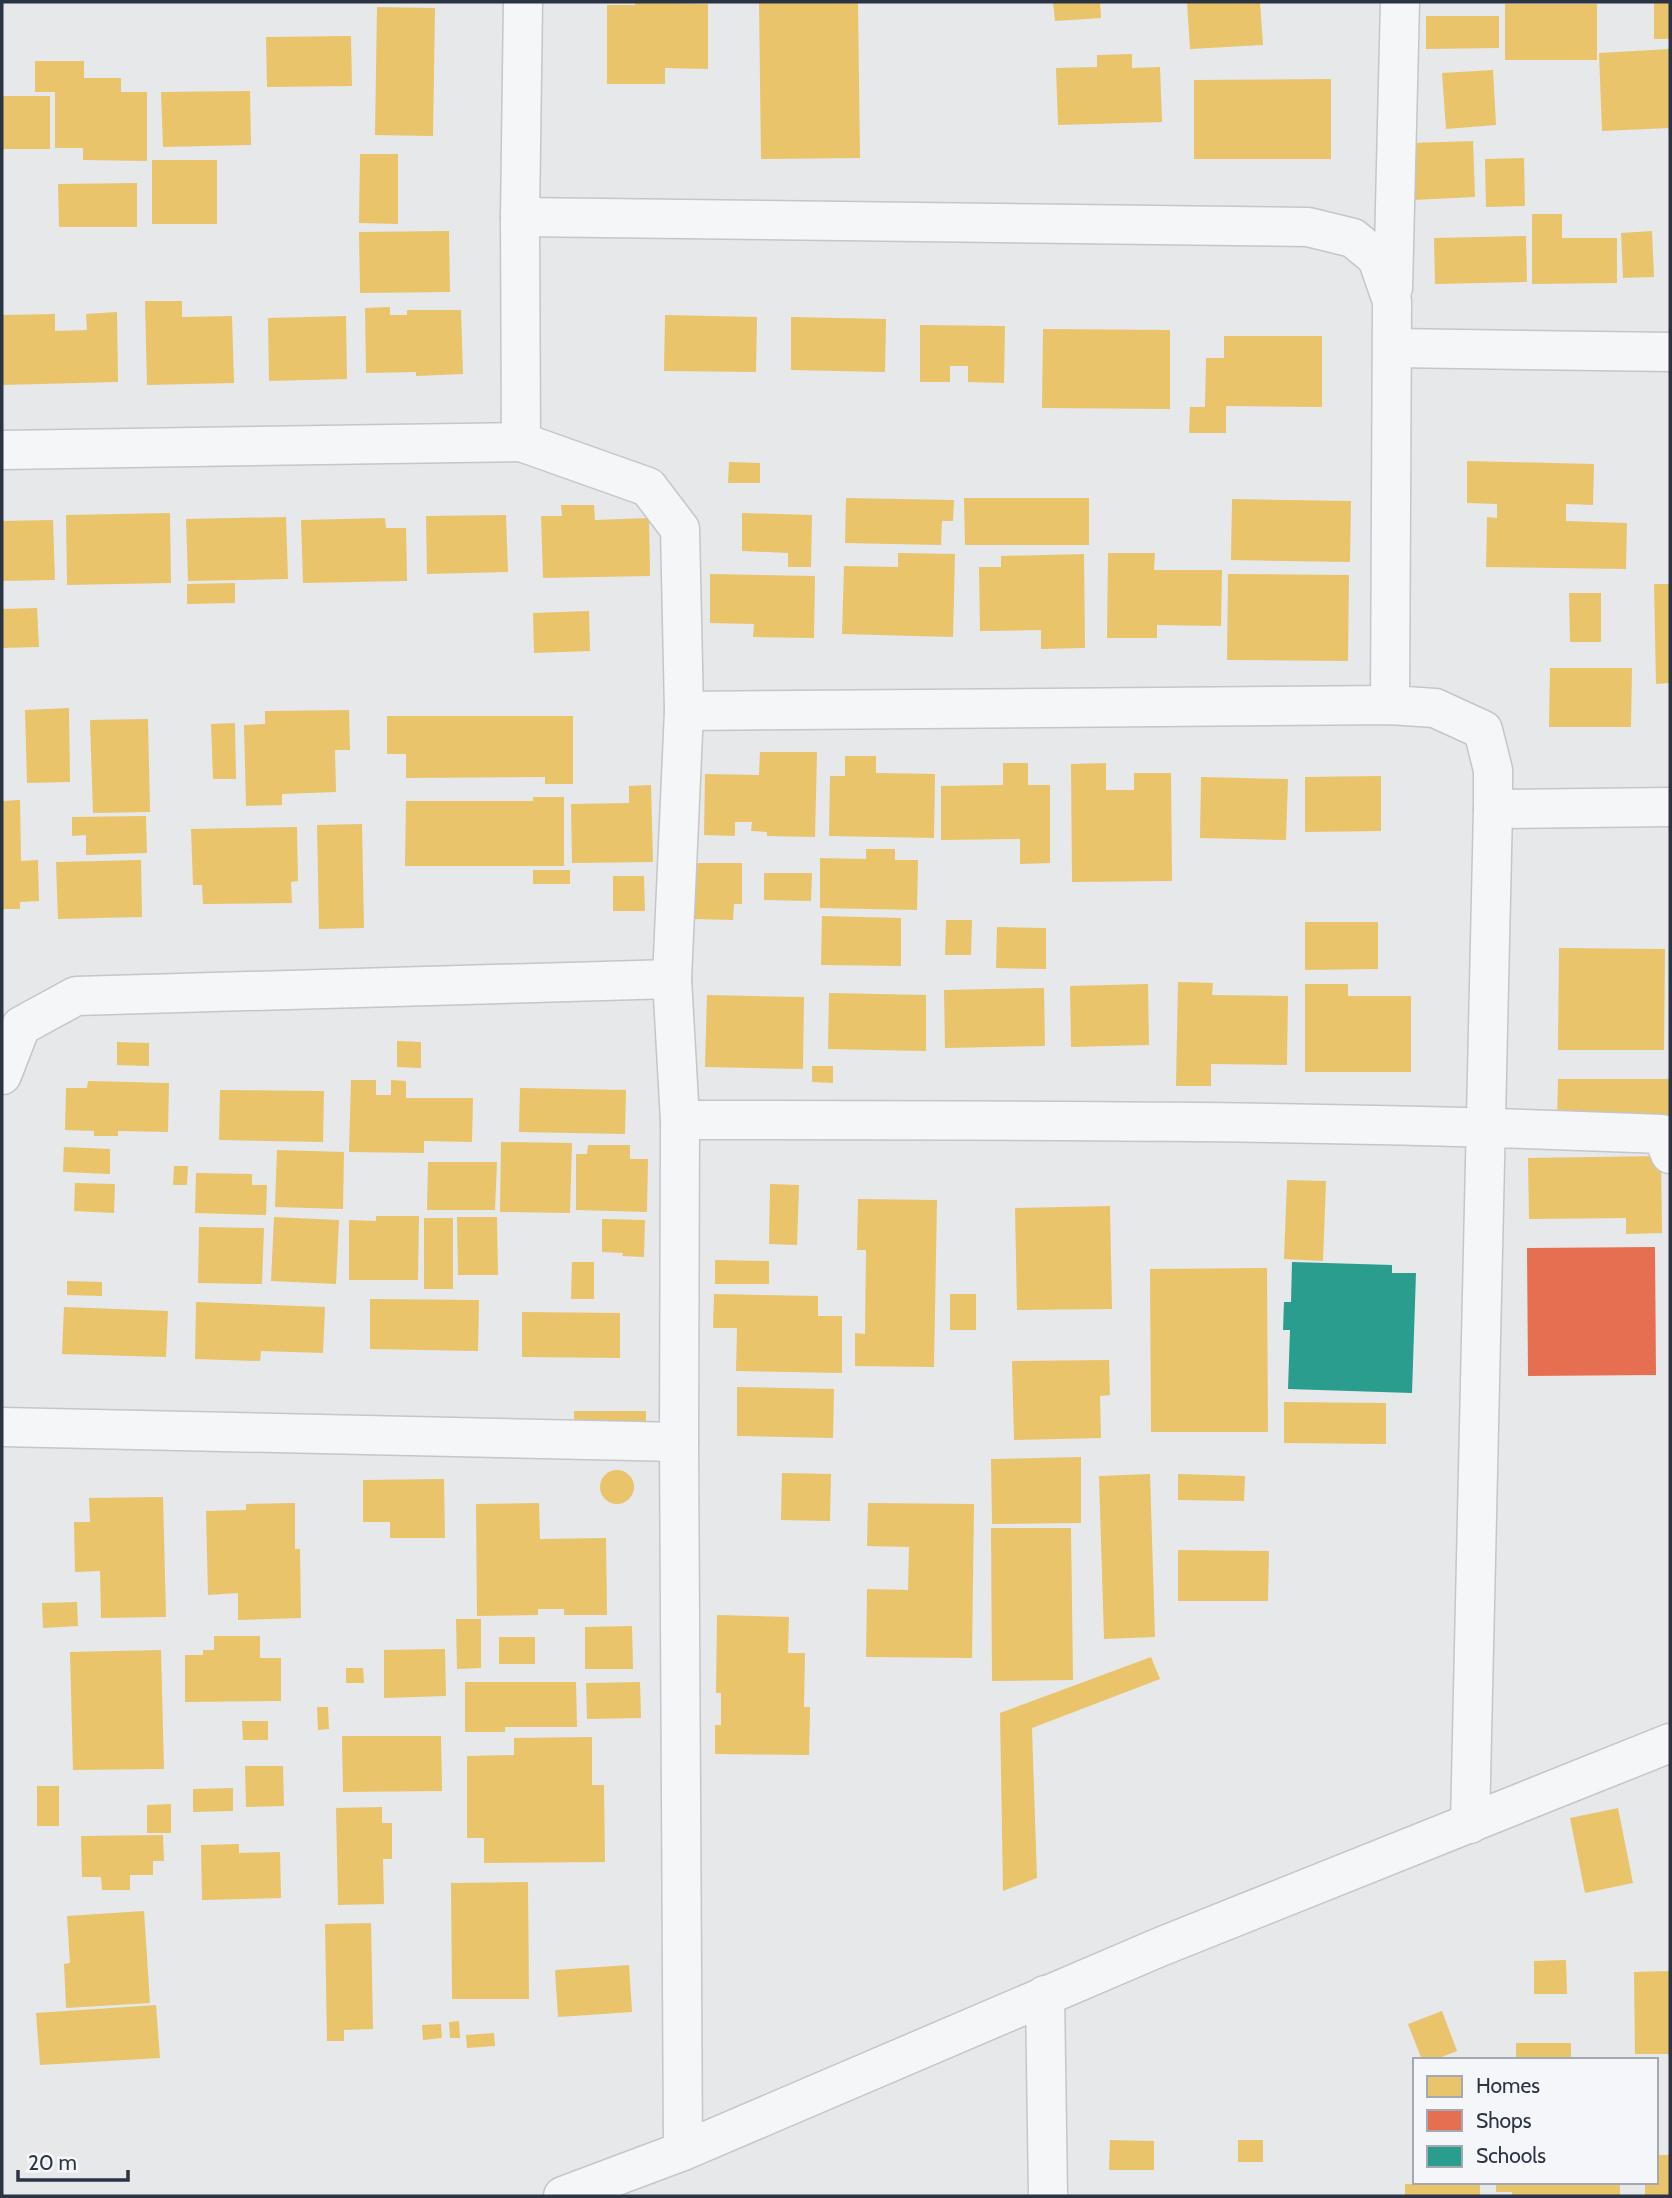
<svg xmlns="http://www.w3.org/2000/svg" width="1672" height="2198" viewBox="0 0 1672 2198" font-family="Cabin,sans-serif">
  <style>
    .homes { fill: #e9c46a }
    .shops { fill: #e76f51 }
    .schools { fill: #2a9d8f }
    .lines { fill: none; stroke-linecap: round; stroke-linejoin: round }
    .minor-casing { stroke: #c4c6c8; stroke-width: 41 }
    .tertiary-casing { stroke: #c4c6c8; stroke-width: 41 }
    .minor { stroke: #f5f6f7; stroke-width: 38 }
    .tertiary { stroke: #f5f6f7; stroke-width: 38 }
  </style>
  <rect width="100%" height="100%" fill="#e6e8ea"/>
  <g class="homes">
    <polygon points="635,2 708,4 708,69 665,68 665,84 607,84 607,5 635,5"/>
    <polygon points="759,2 858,2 860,158 761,159"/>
    <polygon points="1053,2 1100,2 1101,18 1055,21"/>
    <polygon points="1187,2 1260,2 1263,45 1190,49"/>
    <rect x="1654" y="2" width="16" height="37"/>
    <rect x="1505" y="4" width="92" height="56"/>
    <polygon points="377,7 435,8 433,136 375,135"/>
    <polygon points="1426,16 1499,16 1499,48 1426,49"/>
    <polygon points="351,36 352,86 267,87 266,37"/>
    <polygon points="1670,49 1670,128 1602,131 1599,53"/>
    <polygon points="1132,54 1132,68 1160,67 1162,122 1058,125 1056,68 1097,67 1097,55"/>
    <polygon points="35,61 84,61 84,78 121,78 121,92 147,92 147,161 83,160 83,148 55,148 55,92 35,92"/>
    <polygon points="1493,70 1496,125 1446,129 1442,73"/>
    <polygon points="1331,79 1331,159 1194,159 1194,80"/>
    <polygon points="250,91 251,145 163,147 161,92"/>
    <rect x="2" y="96" width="48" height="53"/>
    <polygon points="1473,141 1475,197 1413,200 1411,143"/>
    <polygon points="360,154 398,154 398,224 359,223"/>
    <polygon points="1524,158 1525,206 1486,207 1485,159"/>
    <rect x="152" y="160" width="65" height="64"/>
    <polygon points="137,183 137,227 59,227 58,184"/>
    <polygon points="1532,214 1562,214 1562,238 1617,238 1617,283 1532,284"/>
    <polygon points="449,231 450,292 360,293 359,232"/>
    <polygon points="1652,231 1654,277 1623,278 1621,233"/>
    <polygon points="1526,236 1527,282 1435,284 1434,238"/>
    <polygon points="145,301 182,301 182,317 232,316 234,383 147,385"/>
    <polygon points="390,307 390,315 407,315 407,310 461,310 463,374 416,376 416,372 366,373 365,308"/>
    <polygon points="117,312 118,382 2,385 2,315 55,314 55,331 87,330 86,314"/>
    <polygon points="665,315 757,317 756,372 664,371"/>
    <polygon points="346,316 347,379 269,381 268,318"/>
    <polygon points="791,317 886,319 885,372 791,370"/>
    <polygon points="920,325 1005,326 1004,383 968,382 968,366 950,366 950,382 920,382"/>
    <polygon points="1043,329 1170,330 1170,409 1042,408"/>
    <polygon points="1224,336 1322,336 1322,407 1226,406 1226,433 1189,433 1190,407 1205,407 1206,358 1224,358"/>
    <polygon points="1467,461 1594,464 1593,505 1566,504 1566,521 1627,523 1626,569 1486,567 1487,517 1497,518 1497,504 1467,503"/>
    <polygon points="729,462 760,463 760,483 728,483"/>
    <polygon points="846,498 954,500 953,521 942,521 941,545 845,543"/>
    <polygon points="964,498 1089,498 1089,545 965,545"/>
    <polygon points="1232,499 1351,501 1350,562 1231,560"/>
    <polygon points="561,505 594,505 595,520 649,518 650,576 543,578 541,516 562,516"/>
    <polygon points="170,513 171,583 67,585 66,515"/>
    <polygon points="742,513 812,515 811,567 788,567 788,553 742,551"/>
    <polygon points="506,515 508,572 427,574 426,516"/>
    <polygon points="286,517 288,579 188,581 186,519"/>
    <polygon points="385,518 386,528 406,528 407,581 303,583 301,520"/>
    <polygon points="53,520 55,580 2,581 2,521"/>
    <polygon points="898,553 955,554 953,637 842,634 844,566 898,567"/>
    <polygon points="1108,553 1155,553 1154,570 1222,570 1221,626 1157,625 1157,638 1107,638"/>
    <polygon points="1084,554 1085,648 1041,649 1041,630 980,631 979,567 1001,567 1001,556"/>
    <polygon points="710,574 815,576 814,638 753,637 754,624 710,623"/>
    <polygon points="1228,574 1349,575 1348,661 1227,660"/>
    <polygon points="235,583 235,603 187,604 187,584"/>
    <polygon points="1654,584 1670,584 1670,683 1656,684"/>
    <polygon points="1569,593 1601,593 1601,642 1570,642"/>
    <polygon points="37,608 39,647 2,648 2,609"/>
    <polygon points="589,611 590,651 534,653 533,613"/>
    <polygon points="1550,668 1632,668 1631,727 1549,727"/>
    <polygon points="69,708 70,782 27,783 25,710"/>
    <polygon points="349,710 350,750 335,750 336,792 282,794 282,805 246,806 244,725 265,724 265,711"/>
    <polygon points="387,716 573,716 573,784 545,784 545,777 406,778 406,754 387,754"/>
    <polygon points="148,719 150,812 93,813 90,720"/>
    <polygon points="235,723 236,779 213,779 211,724"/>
    <polygon points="760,752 817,752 815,837 767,836 767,832 751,831 752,822 735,822 735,836 704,835 705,774 759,775"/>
    <polygon points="845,756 876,756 876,773 935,774 934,838 829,836 830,776 845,776"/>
    <polygon points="1003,763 1028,763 1028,785 1050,785 1050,863 1020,864 1020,839 941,840 941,786 1003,785"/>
    <polygon points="1106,763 1106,790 1134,790 1134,773 1171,773 1172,881 1072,882 1071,764"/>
    <polygon points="1381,776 1381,831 1305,832 1305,777"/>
    <polygon points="1201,777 1288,779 1286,840 1200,838"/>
    <polygon points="651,785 653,862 572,863 571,804 629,803 629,786"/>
    <polygon points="533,797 564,797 564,866 405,866 406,801 533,801"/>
    <polygon points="20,800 21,861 38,860 39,901 20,902 20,909 2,909 2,801"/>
    <polygon points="146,816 147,853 86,855 86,835 72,836 72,817"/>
    <polygon points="362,824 364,928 319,929 317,825"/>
    <polygon points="297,827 298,881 291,882 292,903 203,904 202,885 193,885 191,829"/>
    <polygon points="866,849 895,849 895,860 918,860 917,910 820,908 820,858 866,859"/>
    <polygon points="141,860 142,917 58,919 56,862"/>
    <polygon points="694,863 742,863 742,904 734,904 733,920 694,919"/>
    <rect x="533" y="870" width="37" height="14"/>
    <polygon points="764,873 812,873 811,901 764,900"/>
    <polygon points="613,876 644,876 645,911 613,911"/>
    <polygon points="822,916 901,918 901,966 821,965"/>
    <polygon points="946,920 972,920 971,955 945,955"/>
    <polygon points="1305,922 1378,922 1378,969 1305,970"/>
    <polygon points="997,927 1046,928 1046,969 996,968"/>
    <polygon points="1559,948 1665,949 1664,1050 1558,1050"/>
    <polygon points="1178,982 1213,983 1212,995 1288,996 1287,1065 1211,1064 1211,1086 1176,1086"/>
    <polygon points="1148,984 1149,1045 1071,1047 1070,986"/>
    <polygon points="1305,984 1348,984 1348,996 1411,996 1411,1072 1305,1072"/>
    <polygon points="1044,988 1045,1046 945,1048 944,990"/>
    <polygon points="829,993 926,995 926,1051 828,1049"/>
    <polygon points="707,995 804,997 803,1069 705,1067"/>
    <polygon points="397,1041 421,1042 421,1068 397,1067"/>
    <polygon points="117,1042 149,1043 149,1066 117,1065"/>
    <polygon points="812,1066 833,1066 833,1083 812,1082"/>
    <polygon points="1558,1079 1670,1079 1670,1120 1557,1120"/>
    <polygon points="351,1080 376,1080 376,1095 391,1095 391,1080 406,1081 406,1098 473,1098 472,1142 424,1141 424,1153 349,1152"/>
    <polygon points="88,1081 169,1083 168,1132 118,1131 118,1136 94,1136 94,1131 65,1130 66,1088 87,1088"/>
    <polygon points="520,1088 626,1090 625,1134 519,1132"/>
    <polygon points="220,1090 324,1091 323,1142 219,1140"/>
    <polygon points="501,1142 572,1143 570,1213 500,1212"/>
    <polygon points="588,1145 630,1145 630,1159 648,1159 647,1212 576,1210 576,1154 587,1154"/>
    <polygon points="64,1147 110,1149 110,1174 63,1172"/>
    <polygon points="277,1150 344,1152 343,1209 275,1207"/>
    <polygon points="1661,1156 1662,1233 1626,1234 1626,1218 1529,1219 1528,1158"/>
    <polygon points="428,1162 497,1162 495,1210 427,1210"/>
    <polygon points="174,1166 188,1166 187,1185 173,1185"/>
    <polygon points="196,1173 252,1174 252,1185 267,1185 266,1215 195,1213"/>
    <polygon points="1287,1180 1326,1181 1323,1261 1284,1259"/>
    <polygon points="75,1183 115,1184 114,1213 74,1211"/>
    <polygon points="770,1184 799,1185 797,1245 769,1244"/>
    <polygon points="858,1199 937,1200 934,1367 855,1366 855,1333 865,1334 866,1250 857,1250"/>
    <polygon points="1110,1206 1112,1309 1017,1310 1015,1208"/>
    <polygon points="376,1216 419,1216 418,1280 349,1280 349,1220 376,1221"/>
    <polygon points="274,1217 339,1220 336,1284 271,1281"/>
    <polygon points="457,1217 497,1217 498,1275 458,1275"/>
    <rect x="424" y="1218" width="29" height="71"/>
    <polygon points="602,1219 645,1220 644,1257 622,1256 623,1253 602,1252"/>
    <polygon points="199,1227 264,1228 262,1284 198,1283"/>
    <polygon points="715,1260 769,1261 769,1284 715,1284"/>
    <polygon points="572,1262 594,1262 594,1299 571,1299"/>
    <polygon points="1267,1268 1268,1432 1151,1432 1150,1269"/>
    <polygon points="67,1281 102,1282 102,1296 67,1295"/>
    <polygon points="714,1294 818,1296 818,1316 842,1316 842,1373 736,1371 737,1328 713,1328"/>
    <rect x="950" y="1294" width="26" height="36"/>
    <polygon points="370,1299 479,1300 478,1351 370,1349"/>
    <polygon points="196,1302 325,1307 323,1353 261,1351 260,1361 195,1359"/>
    <polygon points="64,1307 168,1311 166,1357 62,1354"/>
    <polygon points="522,1312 620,1313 620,1358 522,1357"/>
    <polygon points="1109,1360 1110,1395 1100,1396 1101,1438 1014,1440 1012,1361"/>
    <polygon points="737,1387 834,1389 833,1438 737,1436"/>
    <polygon points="1284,1402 1386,1403 1386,1444 1284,1443"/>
    <rect x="574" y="1411" width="72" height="25"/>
    <polygon points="1081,1457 1081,1523 992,1524 991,1459"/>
    <circle cx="617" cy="1487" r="17"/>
    <polygon points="782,1473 831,1474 830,1521 781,1520"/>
    <polygon points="1150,1474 1155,1637 1104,1639 1099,1476"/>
    <polygon points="1178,1474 1245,1476 1244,1501 1178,1500"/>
    <polygon points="444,1479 445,1538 390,1538 390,1522 363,1522 363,1480"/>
    <polygon points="163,1497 166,1617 101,1618 100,1571 75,1572 74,1522 90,1522 89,1498"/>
    <polygon points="295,1503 295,1549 300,1549 301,1618 238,1620 238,1593 208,1595 206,1511 246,1510 246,1504"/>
    <polygon points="539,1503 540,1539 606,1538 607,1615 564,1615 564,1609 538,1609 538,1615 477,1616 476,1504"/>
    <polygon points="868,1503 974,1504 972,1658 866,1657 867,1589 908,1590 909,1547 867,1546"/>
    <polygon points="991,1528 1071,1528 1073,1680 992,1681"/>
    <polygon points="1178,1550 1269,1551 1268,1601 1178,1601"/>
    <polygon points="77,1602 78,1626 43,1628 42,1603"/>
    <polygon points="717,1615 789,1617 788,1653 805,1653 804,1707 810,1707 809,1755 715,1754 715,1725 721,1725 721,1693 716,1693"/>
    <polygon points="456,1619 481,1619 481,1668 457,1669"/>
    <polygon points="632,1626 633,1669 585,1669 585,1627"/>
    <polygon points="214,1636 260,1636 260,1658 281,1658 281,1701 185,1702 185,1655 203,1655 203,1650 214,1650"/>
    <rect x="499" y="1637" width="36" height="27"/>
    <polygon points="445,1649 446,1696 384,1698 384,1650"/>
    <polygon points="161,1650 164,1769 73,1770 70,1652"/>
    <polygon points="1151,1657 1160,1679 1032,1728 1037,1878 1003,1891 1000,1713"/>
    <polygon points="346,1668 363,1668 364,1683 346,1683"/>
    <polygon points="465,1682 576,1682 577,1727 505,1727 505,1732 465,1732"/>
    <polygon points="640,1682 641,1718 587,1719 586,1683"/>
    <polygon points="317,1707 328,1707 329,1729 318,1730"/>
    <polygon points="242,1721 268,1721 268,1740 243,1740"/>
    <polygon points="342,1736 441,1736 442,1791 343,1792"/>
    <polygon points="592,1737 592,1785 604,1785 605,1862 484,1863 484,1838 467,1838 467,1756 514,1755 514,1738"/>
    <polygon points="245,1766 283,1766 284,1806 246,1807"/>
    <rect x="37" y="1786" width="22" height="40"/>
    <polygon points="233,1788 233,1811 193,1812 193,1789"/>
    <polygon points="171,1804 171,1833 147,1833 147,1805"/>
    <polygon points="382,1807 382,1823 392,1823 392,1859 383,1859 384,1904 338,1905 336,1808"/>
    <polygon points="1618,1808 1633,1883 1585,1893 1570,1818"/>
    <polygon points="163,1835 164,1861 153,1861 153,1875 130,1875 130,1890 102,1890 101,1877 82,1877 81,1836"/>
    <polygon points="239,1844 239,1853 280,1852 281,1898 202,1900 201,1845"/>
    <polygon points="528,1882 529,1999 452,1999 451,1883"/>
    <polygon points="144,1911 150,2003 66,2008 64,1964 70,1963 67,1916"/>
    <polygon points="371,1923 373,2029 344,2030 344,2041 327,2041 325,1924"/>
    <polygon points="1566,1960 1567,1994 1534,1994 1534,1961"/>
    <polygon points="629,1965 632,2012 558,2017 555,1970"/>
    <polygon points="1670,1971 1670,2054 1635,2054 1634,1972"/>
    <polygon points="156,2005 160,2058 40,2065 36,2013"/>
    <polygon points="1442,2011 1457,2051 1434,2060 1422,2060 1408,2024"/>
    <polygon points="459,2021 460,2038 450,2038 449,2022"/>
    <polygon points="441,2024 442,2038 423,2040 422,2025"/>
    <polygon points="494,2033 495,2046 467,2048 466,2035"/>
    <rect x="1516" y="2043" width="55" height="17"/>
    <polygon points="1110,2140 1154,2141 1154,2170 1109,2170"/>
    <rect x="1238" y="2140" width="25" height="22"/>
    <polygon points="1656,2155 1670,2155 1670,2196 1645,2196 1645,2182 1656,2182"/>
    <polygon points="1496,2182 1620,2182 1620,2196 1512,2196 1512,2192 1496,2192"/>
    <polygon points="1405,2184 1480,2185 1480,2196 1405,2196"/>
  </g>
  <polygon class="shops" points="1655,1247 1656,1375 1528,1376 1527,1248"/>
  <polygon class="schools" points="1292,1262 1392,1265 1392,1273 1416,1273 1412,1393 1288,1389 1290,1330 1283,1330 1284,1302 1291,1302"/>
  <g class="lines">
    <defs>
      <g id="minor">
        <polyline points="520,217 1308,227 1353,238 1377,258 1392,301 1390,705"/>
        <polyline points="1393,288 1400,2"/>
        <polyline points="1394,348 1670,352"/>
        <polyline points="521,442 520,217 523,2"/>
        <polyline points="2,450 521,442 648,487 680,529 684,711 672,979 680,1120 679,1442 683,2151"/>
        <polyline points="684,711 1390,705 1435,708 1483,730 1493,770 1493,809 1670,807"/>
        <polyline points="2,1075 21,1026 76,996 672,979"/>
        <path d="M680 1120C1007 1120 1335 1120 1662 1134L1670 1154"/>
        <polyline points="2,1427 679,1442"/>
        <polyline points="1470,1824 1493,809"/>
        <polyline points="1045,1995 1048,2196"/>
      </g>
      <polyline id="tertiary" points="563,2196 683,2151 1160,1947 1670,1743"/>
    </defs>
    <use href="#minor" class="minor-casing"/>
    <use href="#tertiary" class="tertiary-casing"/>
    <use href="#minor" class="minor"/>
    <use href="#tertiary" class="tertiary"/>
  </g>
  <rect width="1672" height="2198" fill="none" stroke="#2b3445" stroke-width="7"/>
  <rect x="1413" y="2058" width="245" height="126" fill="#f4f6f9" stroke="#a4a8b1" stroke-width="2"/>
  <rect x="1427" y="2076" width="35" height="21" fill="#e9c46a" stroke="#a4a8b1" stroke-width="2"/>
  <text x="1476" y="2093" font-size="21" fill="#2b3445">Homes</text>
  <rect x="1427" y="2110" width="35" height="21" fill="#e76f51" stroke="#a4a8b1" stroke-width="2"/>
  <text x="1476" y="2128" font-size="21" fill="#2b3445">Shops</text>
  <rect x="1427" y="2146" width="35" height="21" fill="#2a9d8f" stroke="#a4a8b1" stroke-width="2"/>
  <text x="1476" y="2163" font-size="21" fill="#2b3445">Schools</text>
  <path d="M18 2170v10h110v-10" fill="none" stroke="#2b3445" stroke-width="3.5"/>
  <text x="28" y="2170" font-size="21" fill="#2b3445" stroke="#f4f6f9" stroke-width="5" paint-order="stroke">20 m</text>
</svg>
